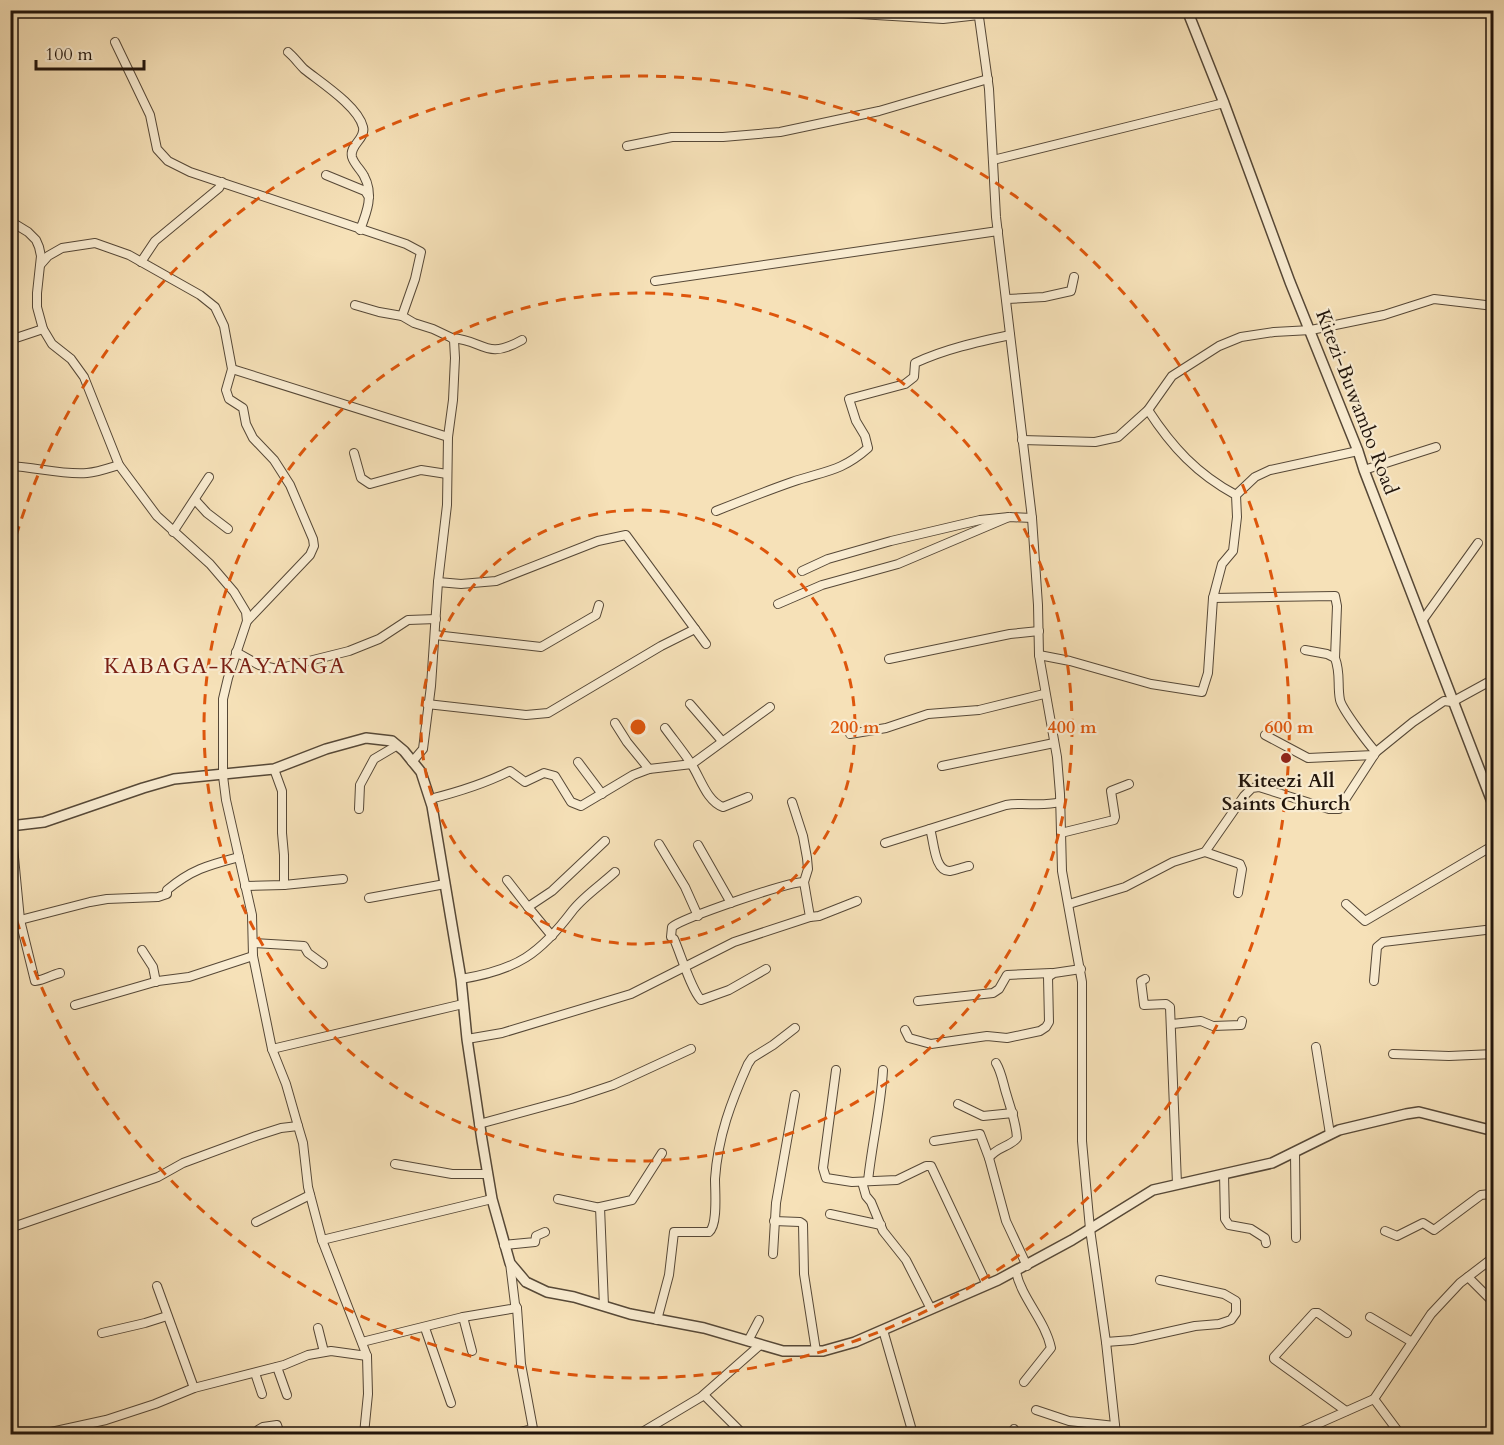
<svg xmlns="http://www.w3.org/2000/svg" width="1504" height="1445" viewBox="0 0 1504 1445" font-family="Cardo,serif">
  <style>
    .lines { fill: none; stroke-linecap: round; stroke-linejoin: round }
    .minor-casing { stroke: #564837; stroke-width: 10 }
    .tertiary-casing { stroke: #564837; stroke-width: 12 }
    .minor { stroke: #f9ecd1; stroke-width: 8 }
    .tertiary { stroke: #f9ecd1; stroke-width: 9 }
    .ring { fill: none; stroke: #de560c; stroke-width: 3; stroke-dasharray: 10 8 }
    .poi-dot { fill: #8f2418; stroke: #f9ecd1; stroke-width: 2 }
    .labels { text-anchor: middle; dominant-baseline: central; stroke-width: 4.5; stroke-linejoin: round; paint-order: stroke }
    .street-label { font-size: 20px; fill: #21150c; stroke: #f9ecd1 }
    .poi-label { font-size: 20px; font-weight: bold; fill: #21150c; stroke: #f9ecd1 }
    .quarter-label { font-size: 22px; letter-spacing: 1.5px; fill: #7a1f14; stroke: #f9ecd1 }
    .centre { fill: #de560c; stroke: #f9ecd1; stroke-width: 3 }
    .ring-label { font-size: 18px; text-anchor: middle; font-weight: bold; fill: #de560c; stroke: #f9ecd1; stroke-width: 4.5; stroke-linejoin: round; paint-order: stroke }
  </style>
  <rect width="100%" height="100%" fill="#f6e1b8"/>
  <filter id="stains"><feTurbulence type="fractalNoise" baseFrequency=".00333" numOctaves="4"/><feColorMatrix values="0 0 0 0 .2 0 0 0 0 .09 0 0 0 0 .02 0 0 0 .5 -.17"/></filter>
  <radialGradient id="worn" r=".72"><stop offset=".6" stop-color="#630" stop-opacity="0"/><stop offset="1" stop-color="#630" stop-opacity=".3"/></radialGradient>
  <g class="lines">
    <defs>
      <g id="minor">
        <polyline points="630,10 651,13 676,13 679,10"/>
        <polyline points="792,10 943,19 979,15"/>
        <polyline points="978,10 989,89 996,217 1032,518 1038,605 1039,655 1057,757 1060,794 1062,871 1082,982 1082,1141 1090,1229 1106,1342 1116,1434"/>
        <polyline points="115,42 150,115 157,149 168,161 190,172 406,244 421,252 415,279 402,316 414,323 433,329 452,338 454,340 455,358 453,400 448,437 447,505 438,582 431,686 423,749 412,762"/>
        <path d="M288 52C294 57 299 64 304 69 320 82 358 106 363 127 366 139 349 145 352 157 354 164 361 170 364 176 374 194 367 212 360 230"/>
        <polyline points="627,146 672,137 723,137 780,132 879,111 988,79"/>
        <polyline points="993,160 1224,103"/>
        <polyline points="326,175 365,191 369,197"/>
        <polyline points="10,221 28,232 36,240 39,247 41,256 37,293 37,307 43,329 52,344 71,359 84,377 119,465 157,516 210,564 234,592 246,612 247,621 228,678 223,699 223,776 226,800 252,915 253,956 272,1049 286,1084 298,1126 303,1143 308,1187 322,1240 367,1356 368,1394 364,1434"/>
        <polyline points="141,262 155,241 219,188 222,182"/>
        <polyline points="41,264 48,256 62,248 95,243 129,255 200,295 215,307 224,326 232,369 226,390 229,399 243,408 246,424 253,438 274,460 290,485 313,539 314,546 310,555 248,620"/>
        <polyline points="655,281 998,231"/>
        <polyline points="1007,299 1044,297 1071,291 1074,277"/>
        <polyline points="355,305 379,312 402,316"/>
        <path d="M452 338C484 340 485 361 522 340"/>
        <polyline points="10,340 43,329"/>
        <polyline points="232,369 448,437"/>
        <polyline points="1022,440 1095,442 1118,437 1148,410 1172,376 1219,346 1241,337 1274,332 1311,330 1384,315 1434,299 1494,306"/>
        <polyline points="354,453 361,478 370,484 421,470 447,474"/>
        <path d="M10 466C36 467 61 475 87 473 98 472 109 468 119 465"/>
        <polyline points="1364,470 1436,447"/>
        <polyline points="1236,495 1255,477 1270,470 1358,451"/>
        <polyline points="196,501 207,513 228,529"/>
        <path d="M716 511C741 501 766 491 792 482 824 471 841 472 868 448L865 436 856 421 849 399 905 384 914 377 915 363C945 349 977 342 1010 335"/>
        <polyline points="173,532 209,477"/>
        <polyline points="802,571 828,559 891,541 980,520 1009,517 1032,518"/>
        <polyline points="438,582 461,584 496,581 598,541 626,535 695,629"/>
        <polyline points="1213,598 1335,596 1337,606 1335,658"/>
        <polyline points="778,604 822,585 898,564 1009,517"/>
        <polyline points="1422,621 1478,543"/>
        <polyline points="435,635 541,647 596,615 599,605"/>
        <path d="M1305 650 1327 654 1335 658C1341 674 1337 685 1340 700 1342 709 1369 745 1376 752"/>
        <polyline points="236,652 259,665 277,669 349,651 379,639 408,620 436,619"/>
        <path d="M1039 655 1070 661 1151 684 1202 692 1208 673 1213 598 1222 564 1233 551 1237 517 1236 495C1197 474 1172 447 1148 410"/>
        <polyline points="889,659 1010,634 1039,631"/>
        <polyline points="427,704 526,715 548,713 661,646 695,629 706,644"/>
        <polyline points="690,704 722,741"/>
        <polyline points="615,723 627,742 649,769"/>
        <path d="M665 728C673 739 682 750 690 762 700 776 706 801 723 807L748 797"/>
        <polyline points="850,734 886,728 928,714 979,710 1044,694"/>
        <polyline points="1265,735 1308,758 1374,755"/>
        <polyline points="578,762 602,794"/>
        <polyline points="942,766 1054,743"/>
        <path d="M430 799C458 792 484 784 510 771L525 782 544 773 555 776 571 802 581 806 633 775 649 769 692 764 770 707"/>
        <polyline points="359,809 360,785 374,759 396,746"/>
        <path d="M11 826 20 920 35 981C45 980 51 975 60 973"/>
        <path d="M930 829C934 840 934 872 950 871 956 870 963 867 969 866"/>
        <polyline points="1061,833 1114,820 1115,817 1111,791 1129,784"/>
        <path d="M885 843 1006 805C1024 802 1042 807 1060 802"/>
        <polyline points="659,844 685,887 698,916"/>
        <polyline points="698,845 731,903"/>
        <polyline points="1205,852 1240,864 1242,869 1238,893"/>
        <polyline points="507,880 528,907"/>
        <polyline points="284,885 343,879"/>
        <polyline points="245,886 284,885 284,855 282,833 282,791 274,769"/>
        <polyline points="369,898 445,884"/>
        <polyline points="1069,904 1125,887 1173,862 1205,852 1244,796 1252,788 1259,787 1329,809 1339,809 1376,752 1413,722 1441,703 1444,701 1452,702 1494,679"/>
        <polyline points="1346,904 1365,921 1494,845"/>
        <polyline points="810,917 819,916 857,901"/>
        <path d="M20 920 90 902 107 899 158 897 167 894V890C192 869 209 865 239 857"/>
        <polyline points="552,936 528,907 552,891 605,841"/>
        <polyline points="254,943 304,946 308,953 323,964"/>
        <polyline points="142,950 153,967 156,982"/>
        <path d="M766 969 729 990 701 1000C691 989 681 955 674 939L671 937 672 927C683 918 790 881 804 882"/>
        <path d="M461 979C517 970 540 954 573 910 584 896 602 884 615 872"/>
        <polyline points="1145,979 1141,981 1144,1005 1166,1004 1170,1007 1177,1184"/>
        <polyline points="1374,981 1377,947 1383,942 1494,929"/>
        <polyline points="918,1001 993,993 999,989 1007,975 1051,973"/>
        <polyline points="75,1005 158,981 189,977 253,956"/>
        <polyline points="1172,1024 1201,1021 1213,1026 1241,1025 1242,1021"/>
        <polyline points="905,1030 909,1038 931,1044 987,1036 1007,1038 1040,1031 1046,1027 1049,1022 1048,977 1054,973 1081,969"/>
        <polyline points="467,1039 502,1033 631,994 734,942 810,917 804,882 808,869 807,858 803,836 792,802"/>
        <polyline points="1316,1047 1330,1134"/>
        <polyline points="272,1049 463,1004"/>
        <polyline points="1393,1054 1449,1056 1494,1054"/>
        <path d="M996 1063C1002 1073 1003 1084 1007 1096 1011 1110 1016 1122 1017 1138 1010 1147 996 1147 989 1158L1006 1221 1027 1266"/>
        <polyline points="836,1070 823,1168 826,1178 852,1182 897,1180 926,1166 931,1166 987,1285"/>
        <polyline points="958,1104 983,1116 1013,1113"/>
        <polyline points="479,1124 571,1099 613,1085 691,1049"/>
        <polyline points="934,1141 980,1134 989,1158"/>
        <polyline points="1295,1153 1296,1238"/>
        <polyline points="395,1164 452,1174 488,1174"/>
        <polyline points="1224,1174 1225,1219 1229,1225 1251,1229 1265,1238 1266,1243"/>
        <path d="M868 1181C872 1143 881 1107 883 1070"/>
        <polyline points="862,1182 866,1196 871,1202 883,1231 906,1260 931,1309"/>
        <polyline points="558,1199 600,1208"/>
        <polyline points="830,1214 881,1225"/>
        <polyline points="774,1221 800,1222 803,1224 804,1274 816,1351"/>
        <polyline points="256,1222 310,1195"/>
        <polyline points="10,1228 158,1177 183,1163 256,1136 281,1128 298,1126"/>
        <polyline points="1385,1231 1397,1236 1423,1223 1434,1230 1481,1195 1490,1194 1494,1199"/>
        <polyline points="322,1240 492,1199"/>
        <polyline points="504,1245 535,1242 536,1236 545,1232"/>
        <polyline points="773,1254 776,1203 795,1095"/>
        <polyline points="510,1263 515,1304 517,1308 521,1364 534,1434"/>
        <path d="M1016 1272C1022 1299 1045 1320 1051 1348L1024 1382"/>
        <polyline points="1468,1277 1494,1303"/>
        <polyline points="157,1286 194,1388"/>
        <polyline points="604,1306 600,1207 632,1200 662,1153"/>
        <polyline points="463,1317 472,1351"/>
        <polyline points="1370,1317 1412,1342"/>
        <path d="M657 1320 669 1275 674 1232H709C718 1225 715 1192 715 1179 718 1136 731 1102 748 1064L752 1058 773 1045 795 1028"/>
        <polyline points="318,1328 324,1352"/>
        <polyline points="425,1328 451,1403"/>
        <polyline points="883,1330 913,1434"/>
        <polyline points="102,1333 145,1323 167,1316"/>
        <polyline points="748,1341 759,1320"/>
        <polyline points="362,1342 463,1317 517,1308"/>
        <polyline points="1106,1342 1132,1340 1195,1326 1219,1324 1231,1320 1236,1313 1236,1301 1224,1294 1160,1280"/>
        <polyline points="277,1367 287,1395"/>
        <polyline points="255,1373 262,1394"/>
        <polyline points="704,1395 743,1434"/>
        <polyline points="1374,1399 1400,1434"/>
        <polyline points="1036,1410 1069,1421 1115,1426"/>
        <polyline points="1346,1411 1274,1359 1274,1357 1314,1313 1318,1313 1347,1333"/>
        <polyline points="42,1434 106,1420 155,1404 194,1388 284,1365 308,1355 331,1351 367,1356"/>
        <polyline points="259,1434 258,1430 263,1427 277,1425 280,1434"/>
        <polyline points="512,1434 532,1429"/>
        <polyline points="639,1434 701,1397 760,1345"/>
        <polyline points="1010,1434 1014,1429"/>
        <polyline points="1295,1434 1374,1399 1431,1314 1460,1283 1494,1257"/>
      </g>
      <g id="tertiary">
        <polyline points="1187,10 1224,103 1290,282 1358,451 1364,470 1494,807"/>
        <polyline points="10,826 44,822 143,788 174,779 274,769 326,749 366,738 392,741 404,751 421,772 432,806 461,979 467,1039 482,1140 492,1199 510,1263 526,1282 547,1292 574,1297 630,1314 704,1328 783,1351 823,1351 855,1342 998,1280 1072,1240 1153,1190 1272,1163 1339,1130 1406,1114 1419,1112 1494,1131"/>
      </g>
    </defs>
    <use href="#minor" class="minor-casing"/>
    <use href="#tertiary" class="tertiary-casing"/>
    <use href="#minor" class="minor"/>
    <use href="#tertiary" class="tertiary"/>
  </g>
  <g class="ring">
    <circle cx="638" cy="727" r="217"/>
    <circle cx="638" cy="727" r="434"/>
    <path d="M11 553A651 651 0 1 1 11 901"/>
  </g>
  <circle class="poi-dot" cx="1286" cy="758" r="6"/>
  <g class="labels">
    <g class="street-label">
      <text transform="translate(1357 402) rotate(69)">Kitezi-Buwambo Road</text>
    </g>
    <g class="poi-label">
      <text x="1286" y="780">Kiteezi All<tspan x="1286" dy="23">Saints Church</tspan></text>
    </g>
    <g class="quarter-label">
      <text x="225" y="666">KABAGA-KAYANGA</text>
    </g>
  </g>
  <circle cx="638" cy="727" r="9" class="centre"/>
  <g class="ring-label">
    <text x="855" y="733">200 m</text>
    <text x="1072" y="733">400 m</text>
    <text x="1289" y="733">600 m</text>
  </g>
  <rect width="1504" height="1445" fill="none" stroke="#f6e1b8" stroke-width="36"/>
  <rect x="12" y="12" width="1480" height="1421" fill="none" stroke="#21150c" stroke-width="3"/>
  <rect x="18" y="18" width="1468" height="1409" fill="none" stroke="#21150c" stroke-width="1.5"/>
  <path d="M36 60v9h108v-9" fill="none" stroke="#21150c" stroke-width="3"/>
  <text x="45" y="60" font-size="18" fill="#21150c" stroke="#f9ecd1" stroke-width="4.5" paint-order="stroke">100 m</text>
  <rect width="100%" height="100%" filter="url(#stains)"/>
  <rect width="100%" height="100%" fill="url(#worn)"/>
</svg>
